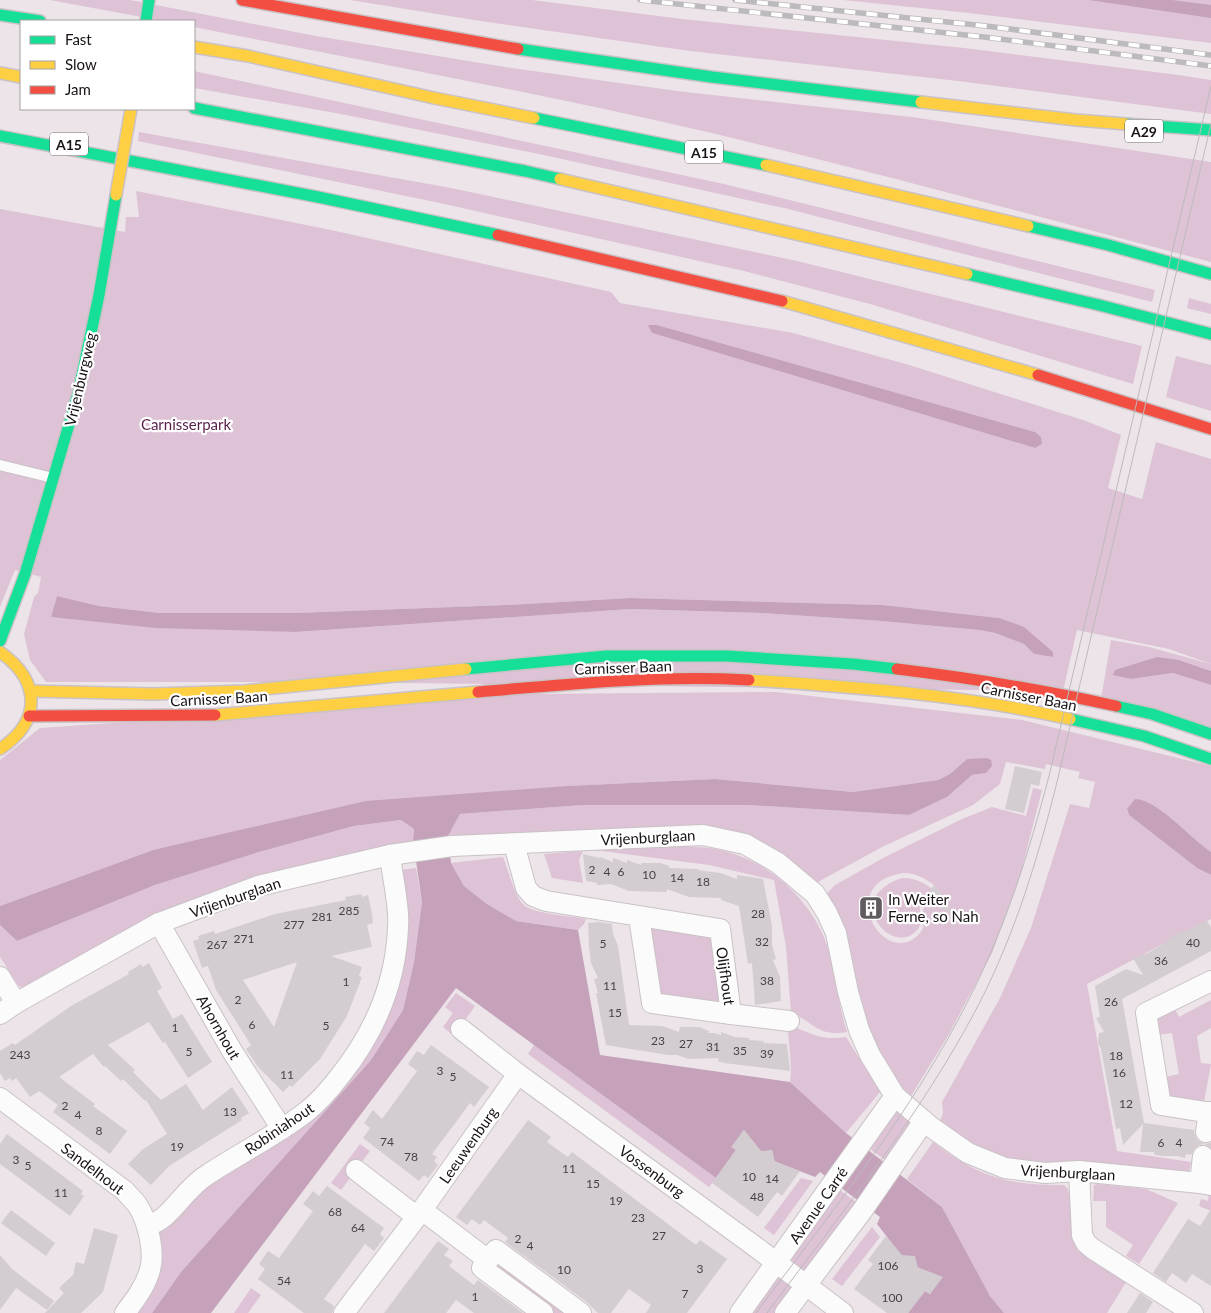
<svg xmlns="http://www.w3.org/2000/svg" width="1211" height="1313" viewBox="0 0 1211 1313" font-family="Lato,sans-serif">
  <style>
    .green { fill: #ddc3d5; fill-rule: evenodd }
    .water { fill: #c5a2b9 }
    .building { fill: #d3ccd0; fill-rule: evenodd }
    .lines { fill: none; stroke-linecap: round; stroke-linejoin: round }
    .lane-casing { stroke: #c9c2c6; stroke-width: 12 }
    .street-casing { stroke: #c9c2c6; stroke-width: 22 }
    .fast-casing { stroke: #c9c2c6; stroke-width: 14 }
    .slow-casing { stroke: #c9c2c6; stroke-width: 14 }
    .jam-casing { stroke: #c9c2c6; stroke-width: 14 }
    .lane { stroke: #fcfbfc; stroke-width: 10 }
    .street { stroke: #fcfbfc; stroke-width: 20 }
    .fast { stroke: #16e098; stroke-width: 11 }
    .slow { stroke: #ffcf43; stroke-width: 11 }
    .jam { stroke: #f24e42; stroke-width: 11 }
    .tram { stroke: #bcbabc; stroke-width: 1 }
    .rail-casing { stroke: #bcbabc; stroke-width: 5.5 }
    .rail { stroke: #fff; stroke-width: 4; stroke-dasharray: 11; stroke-linecap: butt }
    .slow-bridge-casing { stroke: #c9c2c6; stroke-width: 14; stroke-linecap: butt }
    .slow-bridge { stroke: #ffcf43; stroke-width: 11 }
    .labels { text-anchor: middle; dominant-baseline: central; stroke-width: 4.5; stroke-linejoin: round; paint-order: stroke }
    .number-label { font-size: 12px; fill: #484246 }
    .shield { fill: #fff; stroke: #5d595c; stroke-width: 1 }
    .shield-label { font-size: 14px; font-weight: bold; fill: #181216 }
    .street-label { font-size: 15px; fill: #181216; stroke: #fff }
    .park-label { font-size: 15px; fill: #571f49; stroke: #fff }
    .poi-label { font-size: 15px; fill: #181216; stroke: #fff; text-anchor: start }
  </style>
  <rect width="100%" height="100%" fill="#ece4e9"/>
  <g class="green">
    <path d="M50 0H130L316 36 505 67 677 91 912 117 1211 162V262C1042 218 873 171 703 131 534 92 364 61 194 27V21H163Z"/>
    <polygon points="350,0 532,0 682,19 964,48 1178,75 1211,80 1211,114 958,81 690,51 474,20"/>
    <polygon points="843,0 1211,0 1211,43 969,13"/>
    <polygon points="194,71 724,184 1155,290 1152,302 788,209 544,155 341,114 194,88"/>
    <polygon points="139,132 451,188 797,261 1142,346 1133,384 870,304 744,271 440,203 138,141"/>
    <path d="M136 191 331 230 611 292 620 303 793 333 906 364 1086 421 1121 435 1108 488 1142 499 1156 442 1211 459V664L1169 649 1077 630 1063 691 318 682H46L30 660 24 634 34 597 38 593 41 577 15 570 0 607V209L125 232 126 217H139ZM649 325H657L1035 432 1042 444 1035 448 652 333ZM57 596 99 606 160 613H295L506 605 630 598 883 605 999 618 1053 657 1034 654 1024 644 995 633 979 630 881 621 762 613 631 609 297 632 51 617Z"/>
    <polygon points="1189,298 1211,304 1211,314 1187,308"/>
    <polygon points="1176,356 1211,365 1211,411 1166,397"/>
    <polygon points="1111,640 1149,647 1211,664 1211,671 1179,660 1114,674 1131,679 1173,673 1211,685 1211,730 1101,699"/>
    <polygon points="776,692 1022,720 1211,766 1211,852 1127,810 1129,815 1197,868 1211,875 1211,919 1087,984 1117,1151 1191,1162 1189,1172 1046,1167 994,1158 939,1124 943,1113 942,1102 946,1095 1000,998 1031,928 1070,804 1089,808 1095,782 1078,778 1080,772 1046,764 1045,769 1006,762 1000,784 973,805 884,846 816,883 747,837 448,836 460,814 583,805 750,805 909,815 947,797 972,775 986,773 967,759 950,774 938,780 853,792 715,779 567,786 153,850 0,906 0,760 40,728 531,694"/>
    <path d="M1033 788 1042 790 1020 876 992 953 949 1034 911 1096 892 1077 871 1042 826 899 828 892 835 885 885 857 962 819 992 807 1026 816ZM903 873C916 873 927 879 936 887 932 895 924 903 923 911 922 920 926 926 920 933 891 966 849 909 878 883 885 877 894 875 903 873Z"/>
    <polygon points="401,820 414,829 413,841 281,873 25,989 19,986 0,957 0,925 17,941 155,885 259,852 354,826"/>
    <path d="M682 846C694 847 708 847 720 850 774 862 819 907 832 961 837 984 839 1008 847 1032 816 1037 815 1022 791 1013L786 947 774 880 709 865 594 850Z"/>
    <polygon points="583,851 579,860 583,883 552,878 544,854"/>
    <path d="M503 857C508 869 515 899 525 906 536 914 572 916 586 919L584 924 578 930 516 921 487 904 464 886 451 863Z"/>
    <polygon points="416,868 422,902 414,962 403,1010 371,1060 181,1272 152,1313 129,1313 157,1231 372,1042 400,870"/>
    <path d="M902 878C920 878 930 886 943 899L923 900C916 910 924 922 918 929 894 960 840 898 902 878Z"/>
    <polygon points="649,927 711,933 720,999 716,1003 660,994"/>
    <polygon points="456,993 475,1006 454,1036 443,1027 453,1013 445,1007"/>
    <polygon points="1211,1000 1211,1028 1197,1036 1201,1063 1211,1064 1204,1102 1169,1098 1165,1077 1179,1074 1172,1033 1158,1035 1155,1015 1173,1005 1179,1017"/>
    <path d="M788 1026C800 1028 807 1033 818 1036 828 1039 837 1038 846 1037L880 1092 846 1133 790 1082C793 1063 788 1045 788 1026Z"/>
    <polygon points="534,1045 716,1178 709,1187 528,1054"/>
    <polygon points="898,1112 906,1116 912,1122 889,1163 866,1146 888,1115"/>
    <path d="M933 1142C977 1176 1008 1186 1064 1185L1068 1189 1069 1195H1074L1075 1232 1128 1279 1107 1313H1004L990 1296 942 1207 907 1179Z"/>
    <polygon points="360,1144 370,1151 341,1190 331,1183"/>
    <polygon points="801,1178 813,1181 774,1235 764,1228"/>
    <polygon points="1098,1184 1146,1189 1178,1203 1139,1264 1126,1256 1133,1245 1106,1227 1106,1201 1093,1201 1094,1185"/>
    <polygon points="837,1188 859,1204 809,1272 802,1272 788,1262"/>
    <polygon points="1209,1193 1211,1193 1211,1211 1199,1206 1201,1199 1208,1201"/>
    <polygon points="872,1227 880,1237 842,1286 832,1279"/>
    <polygon points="496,1254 575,1313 550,1313 487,1266"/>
    <polygon points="778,1276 793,1286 778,1313 746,1313"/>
    <polygon points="251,1288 261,1295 248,1313 234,1313"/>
  </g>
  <g class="water">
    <polygon points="1089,0 1172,0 1211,5 1211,18"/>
    <polygon points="648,325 657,325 1035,432 1041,437 1042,444 1035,448 652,333"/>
    <polygon points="57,596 99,606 160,613 295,613 506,605 630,598 883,605 999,618 1024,627 1053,652 1053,657 1034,654 1024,644 995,633 979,630 881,621 762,613 631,609 296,632 156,628 51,617"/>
    <polygon points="1157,657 1179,660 1211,671 1211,685 1173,673 1131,679 1113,675 1115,670"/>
    <polygon points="987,758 991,760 992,766 986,773 972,775 947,797 909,815 749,805 583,805 460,814 448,836 451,863 464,886 487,904 516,921 578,930 600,1055 790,1082 846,1133 942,1207 990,1296 1004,1313 908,1313 925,1291 930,1294 942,1277 914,1266 905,1260 877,1224 880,1217 820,1172 815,1177 771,1160 773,1152 771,1150 763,1154 744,1130 732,1147 736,1150 716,1178 456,988 211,1313 152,1313 181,1272 371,1060 403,1010 414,962 422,902 413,841 414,829 401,820 354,826 259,852 155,885 17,941 0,925 0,906 153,850 366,801 567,786 715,779 853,792 938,780 950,774 967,759"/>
    <path d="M1135 799C1157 799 1191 839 1211 852V875L1197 868 1129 815 1127 809Z"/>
  </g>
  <g class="building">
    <polygon points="1015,766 1042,772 1039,786 1031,784 1024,813 1005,809"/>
    <polygon points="583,854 600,858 600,857 613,862 613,858 627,863 627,860 641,865 641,863 661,863 669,866 669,868 698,869 698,870 720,873 737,879 737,875 763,879 772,926 772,945 776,959 773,960 780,977 781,1001 755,1005 752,963 748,964 739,906 721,900 721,898 689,897 667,889 667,892 629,891 611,884 597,885 597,883 586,881"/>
    <polygon points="934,885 941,893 953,913 922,901"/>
    <path d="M361 894 362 897 368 895 372 914 373 923 367 925 372 947 331 956 362 967 359 976 362 977 347 1016 320 1059 292 1087 290 1085 283 1092 258 1067 246 1049 251 1045 216 990 208 966 202 968 193 941 199 939 198 936 214 931 215 934 275 914 346 900 345 897ZM297 962 274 1027 243 980Z"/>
    <polygon points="1207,921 1211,927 1211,951 1122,999 1144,1123 1194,1130 1195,1136 1198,1141 1205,1144 1211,1143 1211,1148 1205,1144 1199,1145 1194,1149 1191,1155 1186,1154 1185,1158 1178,1156 1161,1156 1154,1154 1154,1152 1140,1152 1143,1124 1123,1145 1120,1128 1116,1129 1101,1049 1098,1043 1099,1033 1104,1032 1096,1018 1100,1017 1095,986 1126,969 1143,975 1133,958 1148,953 1162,945 1176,934 1193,928 1199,924"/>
    <polygon points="599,922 612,924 613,934 618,946 629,1025 662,1026 679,1032 680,1027 699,1027 709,1031 708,1033 714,1033 721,1035 721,1032 735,1037 749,1038 749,1040 764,1041 763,1043 787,1044 790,1071 724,1063 718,1061 718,1058 689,1059 677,1055 668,1055 606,1045 596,993 598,993 594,979 598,978 591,963 589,947 588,923"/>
    <polygon points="149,963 162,988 157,991 173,1019 182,1014 212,1062 188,1078 165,1042 163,1043 149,1022 108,1045 135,1070 133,1072 161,1100 186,1084 203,1110 232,1087 249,1113 241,1118 242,1120 169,1166 151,1185 128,1164 143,1149 167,1134 146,1100 145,1101 123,1079 121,1081 105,1066 104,1067 93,1054 59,1077 95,1104 93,1106 127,1131 110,1154 53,1112 58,1105 39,1091 30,1097 16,1078 12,1081 10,1078 5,1081 0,1073 0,1051 13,1043 15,1045 71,1006 129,974 128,972 141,964 143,967"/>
    <polygon points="431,1045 489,1087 474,1107 470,1103 453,1126 432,1154 437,1157 434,1161 438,1165 428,1178 424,1175 419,1181 363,1138 370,1128 364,1123 373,1110 382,1119 417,1071 408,1064 417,1051 424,1055"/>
    <polygon points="528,1120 551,1137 547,1142 568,1157 572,1152 696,1245 700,1240 727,1259 687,1313 646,1313 651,1305 629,1289 611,1313 598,1313 588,1303 505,1242 508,1238 484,1220 480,1225 472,1219 467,1225 456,1217"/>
    <polygon points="744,1130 761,1151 772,1150 775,1162 800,1171 782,1196 777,1192 758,1217 712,1183 736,1150 731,1147"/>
    <polygon points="7,1134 83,1191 81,1194 84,1196 70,1216 0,1164 0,1144"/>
    <polygon points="327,1186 384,1228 380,1234 384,1238 374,1251 365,1244 324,1299 334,1306 332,1313 304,1313 258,1279 265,1269 259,1264 268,1251 279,1258 313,1211 303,1204 313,1191 319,1196"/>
    <polygon points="1211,1209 1211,1286 1192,1274 1186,1283 1172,1273 1166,1282 1153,1273 1188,1219 1200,1226"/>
    <polygon points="11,1210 55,1243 46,1256 1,1223"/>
    <polygon points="94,1228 118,1235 103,1292 81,1313 45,1313 64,1293 59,1288 73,1275 76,1262 84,1264"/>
    <polygon points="886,1236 902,1255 915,1256 918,1268 943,1277 930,1294 925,1291 908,1313 887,1313 854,1289 873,1264 868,1260"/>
    <polygon points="438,1241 449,1249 444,1255 453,1261 449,1266 474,1285 478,1280 523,1313 474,1313 456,1300 446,1313 384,1313"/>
    <polygon points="0,1255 12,1269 54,1301 47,1310 16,1288 0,1310"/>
    <polygon points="1140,1293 1153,1302 1146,1313 1127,1313"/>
  </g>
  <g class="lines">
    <defs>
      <polyline id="lane" points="0,465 53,478"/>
      <g id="street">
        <polyline points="514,844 526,888 533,896 546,901 720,929 731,1014 652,1003 639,917"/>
        <polyline points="159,923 232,1051 282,1129"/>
        <polyline points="0,977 16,1003"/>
        <polyline points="1211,981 1146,1013 1161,1105 1211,1113"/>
        <polyline points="0,1014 16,1003 159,923 258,886 390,855 452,846 703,835 745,844 778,863 815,894 827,913 836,933 848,992 859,1030 870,1055 895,1096 931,1127 968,1153 1005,1168 1045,1173 1079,1171 1200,1183 1211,1185"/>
        <polyline points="731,1014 789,1021"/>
        <polyline points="461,1029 518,1074 753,1245 843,1313"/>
        <path d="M0 1098 125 1191C129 1196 134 1200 138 1206 148 1222 156 1254 149 1273 144 1288 135 1300 125 1313"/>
        <polyline points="1206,1132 1209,1112"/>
        <polyline points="356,1170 417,1217"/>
        <polyline points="1079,1171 1082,1235 1086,1243 1093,1249 1193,1313"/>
        <polyline points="1200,1183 1203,1156"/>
        <polyline points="422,1210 488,1260"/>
        <path d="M147 1226C153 1224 159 1221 164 1217 179 1204 189 1186 207 1175 240 1153 275 1136 306 1112 319 1102 330 1089 340 1076 375 1032 396 983 398 927 400 907 392 876 390 855"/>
        <polyline points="344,1313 422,1210 518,1074"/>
        <polyline points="543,1313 482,1268 496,1250 581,1313"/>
        <polyline points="740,1313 895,1096"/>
        <polyline points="785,1313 862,1211 924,1121"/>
      </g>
      <g id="fast">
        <polyline points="0,15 40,21"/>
        <polyline points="146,21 149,0"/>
        <polyline points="518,49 712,77 921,102"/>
        <polyline points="194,108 525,171 560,179"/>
        <polyline points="534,118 766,165"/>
        <polyline points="1126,124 1211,130"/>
        <polyline points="0,136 318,197 498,235"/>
        <polyline points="1028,226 1108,245 1211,274"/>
        <polyline points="967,274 1099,305 1211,334"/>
        <polyline points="0,641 25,574 78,394 99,295 116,195"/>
        <polyline points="466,669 606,656 727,656 853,664 897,669"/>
        <polyline points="1116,706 1152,714 1211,734"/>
        <polyline points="1070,719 1144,736 1211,759"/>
      </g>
      <g id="slow">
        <polyline points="194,47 248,56 434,98 534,118"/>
        <polyline points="0,73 21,77"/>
        <polyline points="921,102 1076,120 1126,124"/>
        <polyline points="766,165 1028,226"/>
        <polyline points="560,179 967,274"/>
        <polyline points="782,301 1038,375"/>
        <path d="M0 652C41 681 42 721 0 749"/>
        <path d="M749 680C856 687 965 695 1070 719"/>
        <polyline points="30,691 153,694 244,691 466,669"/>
        <polyline points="215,715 478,692"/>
      </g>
      <g id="jam">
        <polyline points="242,0 518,49"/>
        <polyline points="498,235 782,301"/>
        <polyline points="1038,375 1211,429"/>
        <path d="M897 669C971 678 1044 690 1116 706"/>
        <path d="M478 692C568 684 659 675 749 680"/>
        <polyline points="29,716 215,715"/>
      </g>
    </defs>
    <use href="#lane" class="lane-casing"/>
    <use href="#street" class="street-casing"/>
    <use href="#fast" class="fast-casing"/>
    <use href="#slow" class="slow-casing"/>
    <use href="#jam" class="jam-casing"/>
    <use href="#lane" class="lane"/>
    <use href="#street" class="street"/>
    <use href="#fast" class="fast"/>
    <use href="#slow" class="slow"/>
    <use href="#jam" class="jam"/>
    <g class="tram">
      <path d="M756 1313C832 1211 913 1111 970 997 1006 926 1029 852 1049 776L1211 86"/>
      <path d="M767 1313C842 1212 922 1114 980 1002 1016 931 1039 855 1058 778L1211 124"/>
    </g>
    <defs>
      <g id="rail">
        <polyline points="640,0 984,37 1211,66"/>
        <polyline points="735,0 986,26 1211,55"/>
      </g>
    </defs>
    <use href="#rail" class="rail-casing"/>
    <use href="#rail" class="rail"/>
    <defs>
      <polyline id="slow-bridge" points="116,195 131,109"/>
    </defs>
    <use href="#slow-bridge" class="slow-bridge-casing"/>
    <use href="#slow-bridge" class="slow-bridge"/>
  </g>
  <defs>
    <symbol id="building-square" viewBox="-11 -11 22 22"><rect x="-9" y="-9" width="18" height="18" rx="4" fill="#625c60" stroke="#fff"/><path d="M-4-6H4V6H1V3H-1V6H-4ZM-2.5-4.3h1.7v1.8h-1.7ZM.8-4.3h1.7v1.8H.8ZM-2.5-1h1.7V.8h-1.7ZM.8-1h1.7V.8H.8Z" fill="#fff"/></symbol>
  </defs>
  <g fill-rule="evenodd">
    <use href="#building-square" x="857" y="894" width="28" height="28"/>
  </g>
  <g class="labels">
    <g class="number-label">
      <text x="592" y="869">2</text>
      <text x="607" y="871">4</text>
      <text x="621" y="871">6</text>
      <text x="649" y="874">10</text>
      <text x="677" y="877">14</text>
      <text x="703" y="881">18</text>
      <text x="349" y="910">285</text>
      <text x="758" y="913">28</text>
      <text x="322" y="916">281</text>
      <text x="294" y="924">277</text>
      <text x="244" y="938">271</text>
      <text x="762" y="941">32</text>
      <text x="1193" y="942">40</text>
      <text x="603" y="943">5</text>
      <text x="217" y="944">267</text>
      <text x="1161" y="960">36</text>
      <text x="767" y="980">38</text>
      <text x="346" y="981">1</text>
      <text x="610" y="985">11</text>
      <text x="238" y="999">2</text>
      <text x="1111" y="1001">26</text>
      <text x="615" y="1012">15</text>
      <text x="252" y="1024">6</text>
      <text x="326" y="1025">5</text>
      <text x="175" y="1027">1</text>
      <text x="658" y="1040">23</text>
      <text x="686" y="1043">27</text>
      <text x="713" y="1046">31</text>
      <text x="740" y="1050">35</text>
      <text x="189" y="1051">5</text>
      <text x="767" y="1053">39</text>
      <text x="20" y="1054">243</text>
      <text x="1116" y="1055">18</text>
      <text x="440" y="1070">3</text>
      <text x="1119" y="1072">16</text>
      <text x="287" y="1074">11</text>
      <text x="453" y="1076">5</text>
      <text x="1126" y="1103">12</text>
      <text x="65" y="1105">2</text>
      <text x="230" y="1111">13</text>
      <text x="78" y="1114">4</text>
      <text x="99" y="1130">8</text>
      <text x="387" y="1141">74</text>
      <text x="1161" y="1142">6</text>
      <text x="1179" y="1142">4</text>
      <text x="177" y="1146">19</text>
      <text x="411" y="1156">78</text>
      <text x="16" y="1159">3</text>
      <text x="28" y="1165">5</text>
      <text x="569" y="1168">11</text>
      <text x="749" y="1176">10</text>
      <text x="772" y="1178">14</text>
      <text x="593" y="1183">15</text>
      <text x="61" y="1192">11</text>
      <text x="757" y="1196">48</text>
      <text x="616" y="1200">19</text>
      <text x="335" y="1211">68</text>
      <text x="638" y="1217">23</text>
      <text x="358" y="1227">64</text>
      <text x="659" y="1235">27</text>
      <text x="518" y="1238">2</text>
      <text x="530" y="1245">4</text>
      <text x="888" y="1265">106</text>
      <text x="700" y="1268">3</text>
      <text x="564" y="1269">10</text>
      <text x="284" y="1280">54</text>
      <text x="685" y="1293">7</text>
      <text x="475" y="1296">1</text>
      <text x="892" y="1297">100</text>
    </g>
    <g class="shield">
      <rect x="1125" y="119.5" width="38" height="23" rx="4"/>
      <rect x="50" y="132.5" width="38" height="23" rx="4"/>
      <rect x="685" y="140.5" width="38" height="23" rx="4"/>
    </g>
    <g class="shield-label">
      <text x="1144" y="131">A29</text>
      <text x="69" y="144">A15</text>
      <text x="704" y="152">A15</text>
    </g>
    <g class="street-label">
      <text transform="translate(80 379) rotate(-77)">Vrijenburgweg</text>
      <text transform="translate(623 667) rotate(-2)">Carnisser Baan</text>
      <text transform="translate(1029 696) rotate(11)">Carnisser Baan</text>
      <text transform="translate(219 698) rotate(-3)">Carnisser Baan</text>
      <text transform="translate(648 837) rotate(-3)">Vrijenburglaan</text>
      <text transform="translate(235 897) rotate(-19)">Vrijenburglaan</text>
      <text transform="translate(726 976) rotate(82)">Olijfhout</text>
      <text transform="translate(219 1027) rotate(60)">Ahornhout</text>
      <text transform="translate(279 1128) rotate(-34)">Robiniahout</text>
      <text transform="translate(468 1145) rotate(-55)">Leeuwenburg</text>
      <text transform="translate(93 1168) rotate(37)">Sandelhout</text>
      <text transform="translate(652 1171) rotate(36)">Vossenburg</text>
      <text transform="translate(1068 1172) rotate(3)">Vrijenburglaan</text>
      <text transform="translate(818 1205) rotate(-55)">Avenue Carré</text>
    </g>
    <g class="park-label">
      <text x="186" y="424">Carnisserpark</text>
    </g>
    <g class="poi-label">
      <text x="888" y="899">In Weiter<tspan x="888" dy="17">Ferne, so Nah</tspan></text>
    </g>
  </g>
  <rect x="20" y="20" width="175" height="90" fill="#ffffff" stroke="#a3a0a2"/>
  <rect x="30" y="36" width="25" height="8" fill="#16e098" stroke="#a3a0a2"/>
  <text x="65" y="45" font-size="15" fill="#181216">Fast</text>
  <rect x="30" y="61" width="25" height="8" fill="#ffcf43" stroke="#a3a0a2"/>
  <text x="65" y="70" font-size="15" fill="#181216">Slow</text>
  <rect x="30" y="86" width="25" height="8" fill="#f24e42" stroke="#a3a0a2"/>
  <text x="65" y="95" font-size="15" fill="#181216">Jam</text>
</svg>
